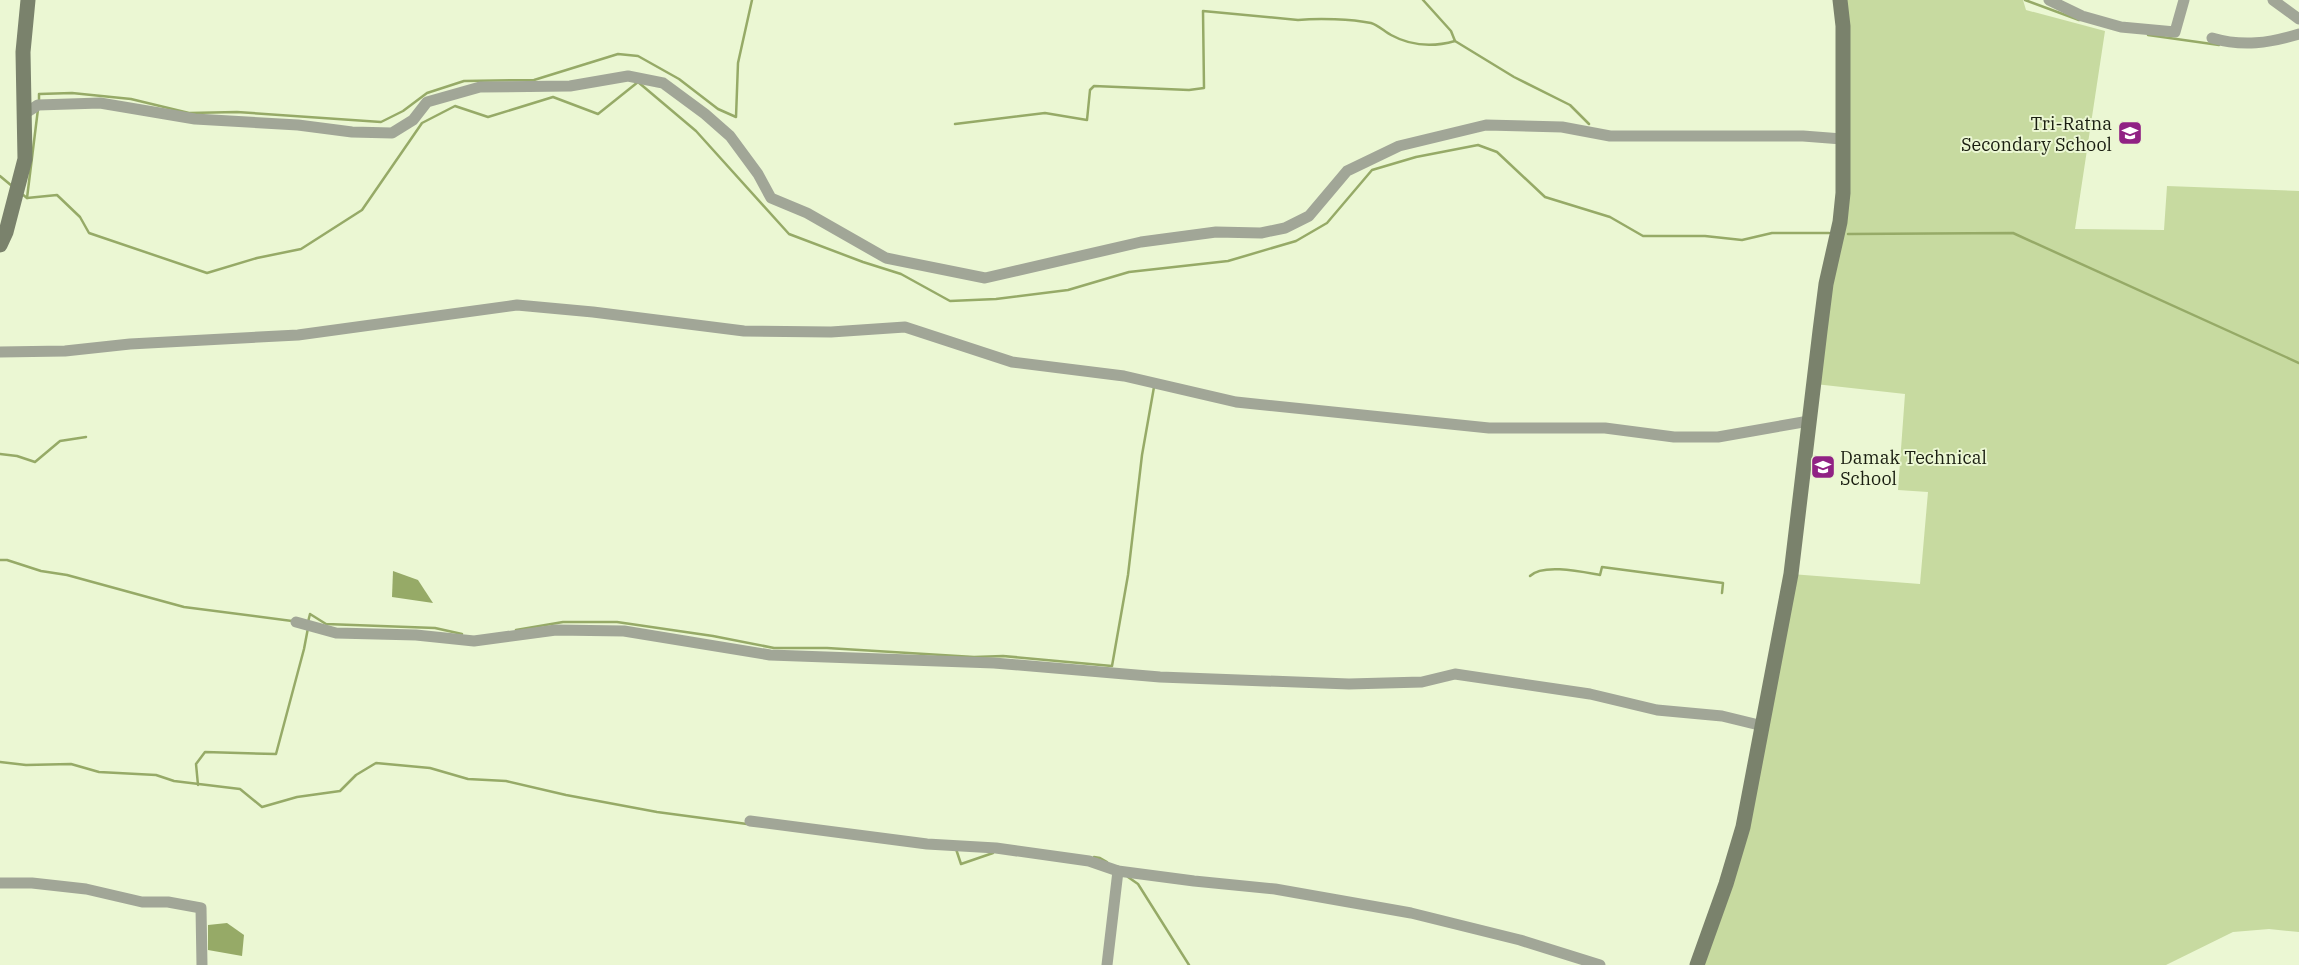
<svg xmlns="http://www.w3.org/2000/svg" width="2299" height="965" viewBox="0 0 2299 965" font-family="'IBM Plex Serif',serif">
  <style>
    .green { fill: #c7daa0 }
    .water { fill: #96aa67 }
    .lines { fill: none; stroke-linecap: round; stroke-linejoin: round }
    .stream { stroke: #96aa67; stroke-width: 2.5 }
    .street { stroke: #a1a697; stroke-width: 11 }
    .secondary { stroke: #7a826c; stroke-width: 15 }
    .labels { text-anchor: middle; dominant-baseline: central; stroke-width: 4; stroke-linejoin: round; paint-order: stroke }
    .poi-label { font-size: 18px; fill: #1a1e11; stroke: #ebf7d3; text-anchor: end }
  </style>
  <rect width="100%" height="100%" fill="#ebf7d3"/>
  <polygon class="green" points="1840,0 2023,0 2026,10 2105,31 2075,229 2164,230 2167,186 2299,191 2299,932 2269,929 2233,932 2166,965 1704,965 1720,921 1791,574 1920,584 1928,492 1898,490 1905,394 1815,384 1841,222"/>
  <g class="water">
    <polygon points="393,571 418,580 433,603 392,597"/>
    <polygon points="227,923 244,935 242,956 208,950 208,925"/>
  </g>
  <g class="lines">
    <g class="stream">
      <polyline points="1423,0 1451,31 1455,41 1514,77 1570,105 1589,124"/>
      <polyline points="2025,0 2079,20"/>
      <polyline points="2148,35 2219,45"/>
      <polyline points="39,101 39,94 72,93 131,99 189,113 237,112 381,122 403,111 427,93 464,81 534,80 618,54 638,56 679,79 718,109 736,117 738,63 752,0"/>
      <path d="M955 124 1045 113 1087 120 1090 90 1094 86 1189 90 1204 88 1203 11 1298 20C1319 18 1351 19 1371 23 1378 25 1385 32 1391 35 1411 46 1434 47 1455 41"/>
      <polyline points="0,176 12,186"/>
      <polyline points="22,194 27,198 57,195 80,217 89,233 207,273 257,258 301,249 362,210 422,123 455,106 488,117 553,97 598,114 638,82 696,131 789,234 863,262 901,274 950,301 996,299 1068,290 1129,272 1228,261 1296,241 1327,223 1372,170 1416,157 1478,145 1497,152 1545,197 1610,217 1643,236 1705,236 1742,240 1772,233 1829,233"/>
      <polyline points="27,198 38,109"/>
      <polyline points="1848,234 2013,233 2299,363"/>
      <polyline points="0,454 17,456 35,462 60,441 86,437"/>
      <polyline points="0,560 7,560 41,571 67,575 184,607 292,621"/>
      <path d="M1530 576C1543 563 1583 572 1600 575L1602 567 1723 583 1722 593"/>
      <polyline points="308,622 310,614 326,624 435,628 462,634"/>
      <polyline points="516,630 563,622 617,622 713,636 774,648 827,648 974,657 1003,656 1112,666 1128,575 1142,455 1154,387"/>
      <polyline points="0,762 26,765 71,764 99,772 156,775 174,781 240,789 262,807 297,797 340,791 356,775 376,763 430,768 468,779 506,781 566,795 657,812 747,824"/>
      <polyline points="198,785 196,764 205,752 276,754 304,649 308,628"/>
      <polyline points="956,849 961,864 993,853"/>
      <polyline points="1094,857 1100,858 1107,862"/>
      <polyline points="1128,877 1138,884 1189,965"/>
    </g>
    <g class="street">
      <polyline points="2049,0 2082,16 2121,27 2175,32 2184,0"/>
      <polyline points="2273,0 2299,19"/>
      <path d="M2212 38C2243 47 2269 43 2299 34"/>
      <polyline points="24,114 38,105 100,103 195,119 298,125 352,132 392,133 413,120 427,102 480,87 570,86 628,76 663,83 705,114 730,136 758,174 771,198 807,213 886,258 985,278 1141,242 1216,232 1261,233 1285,228 1309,216 1347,171 1399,146 1486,125 1562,127 1610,136 1803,136 1842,139"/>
      <polyline points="0,352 65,351 130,344 298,335 517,305 593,312 744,331 831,332 905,327 1012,362 1124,376 1236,402 1489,428 1605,428 1674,437 1718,437 1809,421"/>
      <polyline points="296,622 336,633 416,635 474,641 556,630 624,631 770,655 994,663 1160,677 1349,684 1422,682 1455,674 1590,694 1657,710 1722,716 1763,726"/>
      <polyline points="750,821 927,844 996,848 1089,861 1118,871 1194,881 1275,889 1411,913 1520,940 1600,965"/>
      <polyline points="0,883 32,883 86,889 142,902 168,902 201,908 202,965"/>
      <polyline points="1107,965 1118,871"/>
    </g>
    <g class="secondary">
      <polyline points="0,245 6,232 25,159 23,52 28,0"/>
      <polyline points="1697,965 1726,884 1743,827 1791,574 1820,331 1826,284 1840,222 1843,193 1843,26 1840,0"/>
    </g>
  </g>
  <defs>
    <symbol id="school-square" viewBox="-11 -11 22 22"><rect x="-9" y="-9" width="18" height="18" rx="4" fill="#902284" stroke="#ebf7d3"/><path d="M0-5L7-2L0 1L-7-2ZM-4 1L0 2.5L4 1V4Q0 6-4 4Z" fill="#fff"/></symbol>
  </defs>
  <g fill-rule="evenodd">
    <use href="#school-square" x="2116" y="119" width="28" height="28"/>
    <use href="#school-square" x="1809" y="453" width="28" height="28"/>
  </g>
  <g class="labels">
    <g class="poi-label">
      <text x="2112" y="123">Tri-Ratna<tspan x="2112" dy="21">Secondary School</tspan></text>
      <text x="1840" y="457" text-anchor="start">Damak Technical<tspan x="1840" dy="21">School</tspan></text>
    </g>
  </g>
</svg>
